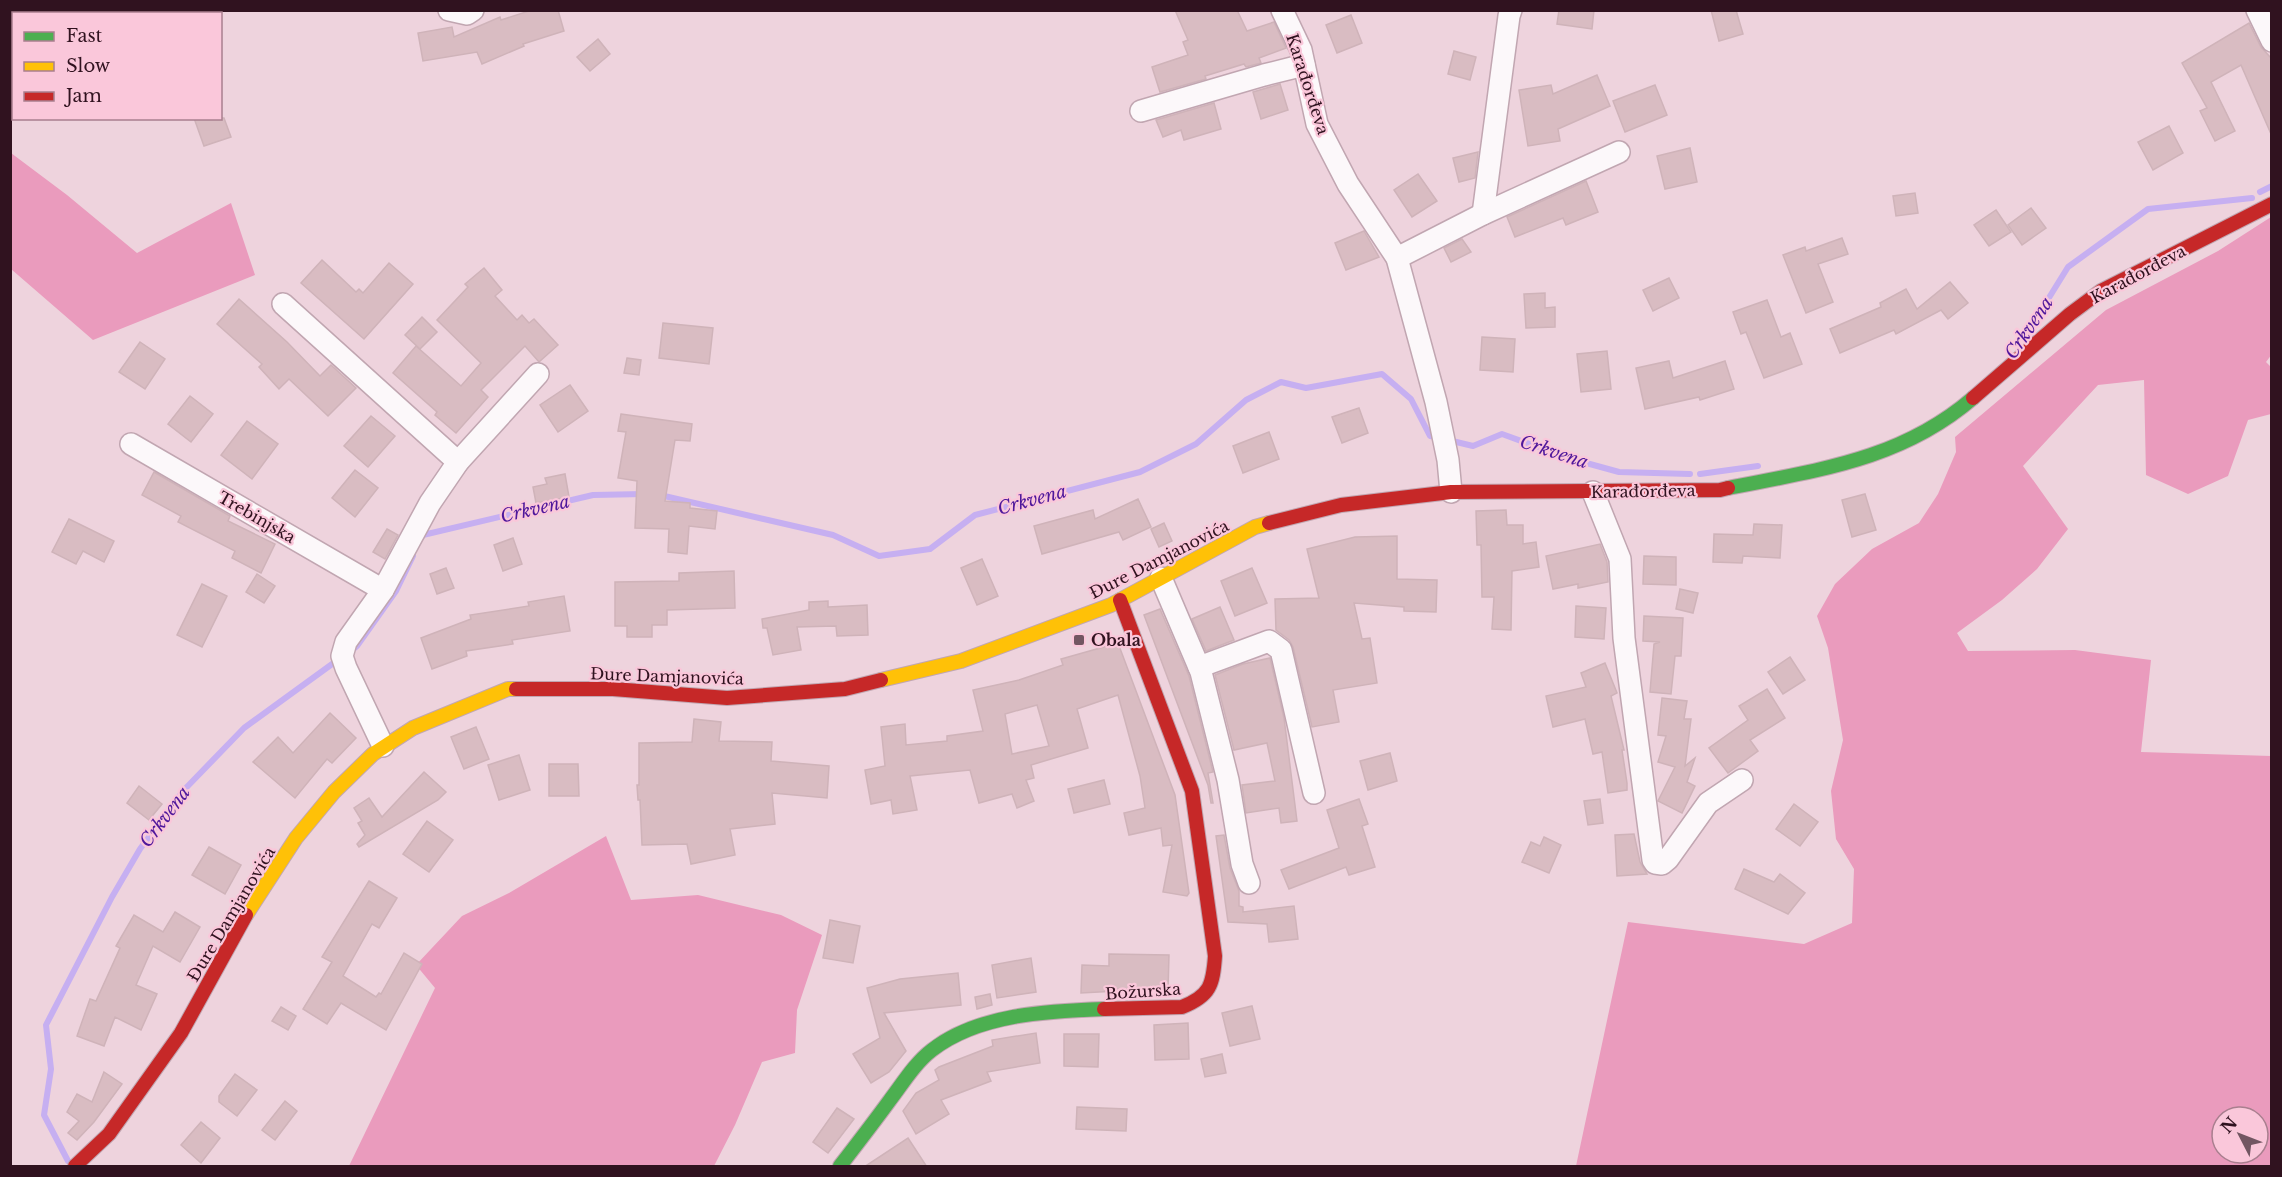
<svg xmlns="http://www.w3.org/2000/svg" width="2282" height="1177" viewBox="0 0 2282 1177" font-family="'Libre Baskerville',serif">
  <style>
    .forest { fill: #ea9bbd; fill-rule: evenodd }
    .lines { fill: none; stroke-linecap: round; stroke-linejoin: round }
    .stream { stroke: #c6aff1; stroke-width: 6 }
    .building { fill: #d9bcc2; stroke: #cfb3b9; stroke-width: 1.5; fill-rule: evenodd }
    .street-casing { stroke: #c1a6b1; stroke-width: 24 }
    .fast-casing { stroke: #c1a6b1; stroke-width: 16 }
    .slow-casing { stroke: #c1a6b1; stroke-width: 16 }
    .jam-casing { stroke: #c1a6b1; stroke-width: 16 }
    .street { stroke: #fcf8fa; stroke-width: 21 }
    .fast { stroke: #4caf50; stroke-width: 14 }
    .slow { stroke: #ffc107; stroke-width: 14 }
    .jam { stroke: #c62828; stroke-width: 14 }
    .poi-dot { fill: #725662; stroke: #fac7da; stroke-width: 2 }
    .labels { text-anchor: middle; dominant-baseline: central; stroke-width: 4.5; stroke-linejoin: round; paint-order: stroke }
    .street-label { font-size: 16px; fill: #30121f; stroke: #fac7da }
    .poi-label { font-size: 16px; font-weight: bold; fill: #30121f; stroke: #fac7da; text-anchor: start }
    .water-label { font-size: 18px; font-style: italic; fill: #4f179b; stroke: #fac7da }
  </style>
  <rect width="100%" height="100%" fill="#eed3dd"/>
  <g class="forest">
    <polygon points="11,153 67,195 137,253 231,203 255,275 93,340 11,269"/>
    <path d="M2271 217 2272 354 2266 362 2271 367V414L2248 420 2228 476 2188 494 2146 475 2144 380 2098 385 2023 466 2068 529 2037 569 2002 600 1957 633 1968 651 2075 650 2151 660 2141 752 2271 756V1166H1576L1628 922 1804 944 1852 923 1854 869 1836 839 1831 791 1843 740 1828 648 1817 616 1835 584 1872 549 1919 523 1938 494 1956 452 1955 437 2106 310 2218 251ZM2222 1117H2258V1153H2222Z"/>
    <polygon points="606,836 631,900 698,895 781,915 822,935 797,1010 795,1053 762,1062 735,1125 714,1166 349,1166 435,988 416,965 462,916 509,893"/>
  </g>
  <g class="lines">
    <g class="stream">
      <polyline points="2260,192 2272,186"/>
      <polyline points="2029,330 2068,267 2148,209 2252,198"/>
      <polyline points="1448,440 1473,446 1502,434 1568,458 1619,472 1690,474"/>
      <polyline points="1700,474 1758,466"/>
      <polyline points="660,495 833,535 879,556 930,549 975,515 1140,472 1196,444 1246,400 1281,382 1306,388 1382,374 1411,399 1430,436 1438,437"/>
      <polyline points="421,538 423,535 593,495 644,494"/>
      <polyline points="350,652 357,646 396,591 413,556"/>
      <polyline points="68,1161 44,1115 51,1069 46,1025 112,897 140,849 183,791 244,728 339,659"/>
    </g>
  </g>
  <g class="building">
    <polygon points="532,10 558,10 564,31 523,44 524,46 482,64 477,52 423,61 418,33 452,27 454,37 500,17 501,20"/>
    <polygon points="1175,10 1237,10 1247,31 1274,22 1286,48 1259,58 1261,63 1246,67 1244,64 1205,76 1206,79 1160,92 1152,67 1188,55 1183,42 1188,40"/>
    <polygon points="1559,10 1594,10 1592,29 1557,24"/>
    <polygon points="1711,10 1736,10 1743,34 1719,41"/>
    <polygon points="1351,15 1362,43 1337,53 1326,25"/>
    <polygon points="2249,23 2261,47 2271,58 2271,134 2241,65 2211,82 2235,131 2215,141 2200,111 2207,108 2182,63"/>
    <polygon points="598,39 610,54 590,71 577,57"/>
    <polygon points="1454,51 1476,57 1470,80 1448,74"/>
    <polygon points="1597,75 1610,106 1558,129 1560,141 1528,146 1519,90 1551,85 1553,94"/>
    <polygon points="1280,84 1288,110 1261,119 1253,92"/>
    <polygon points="1655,85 1667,115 1625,132 1613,101"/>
    <polygon points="1214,103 1221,129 1184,140 1181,130 1163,137 1156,120"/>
    <polygon points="194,118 224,118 231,137 204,146"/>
    <polygon points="2169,126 2183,153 2153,170 2138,142"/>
    <polygon points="1690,148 1697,182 1665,189 1657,156"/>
    <polygon points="1478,152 1475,178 1459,182 1453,158"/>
    <polygon points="1418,174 1437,201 1412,217 1394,190"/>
    <polygon points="1586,181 1598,212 1566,225 1563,218 1515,237 1507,217"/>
    <polygon points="1915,193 1918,213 1896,216 1893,196"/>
    <polygon points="2031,208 2046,228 2022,245 2008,225"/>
    <polygon points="1996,210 2011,232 1989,246 1974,225"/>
    <polygon points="1364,231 1379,257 1346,270 1335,243"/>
    <polygon points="1842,238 1848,254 1818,264 1833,302 1806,313 1783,255 1805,247 1806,251"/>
    <polygon points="1462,239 1471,252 1451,262 1444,248"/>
    <polygon points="322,260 356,292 359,289 363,293 389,263 413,284 364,339 301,283"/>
    <polygon points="484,268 502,290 495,296 517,320 522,315 529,323 534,319 558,345 539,362 525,346 481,390 488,397 456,433 435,415 437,412 393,373 416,346 461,386 481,363 437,320 468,287 465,284"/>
    <polygon points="1669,278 1679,298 1653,311 1643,290"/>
    <polygon points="1950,282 1968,303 1948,319 1941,310 1896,334 1894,330 1840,353 1830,329 1881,307 1880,303 1906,289 1917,309"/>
    <polygon points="1545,293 1545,308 1555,307 1555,327 1526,328 1524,294"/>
    <polygon points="239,299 287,342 320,376 331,365 356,388 328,416 289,379 279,389 259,367 262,364 217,324"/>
    <polygon points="1767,300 1781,337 1790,333 1802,364 1764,378 1746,332 1741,334 1733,312"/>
    <polygon points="422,317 437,332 420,349 405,335"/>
    <polygon points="663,323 713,328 709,364 659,358"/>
    <polygon points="1482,337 1515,339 1513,372 1480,370"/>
    <polygon points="140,342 165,359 145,389 119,372"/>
    <polygon points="1607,351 1611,389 1581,392 1577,354"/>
    <polygon points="627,358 641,360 639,375 624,373"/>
    <polygon points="1669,361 1673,378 1725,361 1734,389 1700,400 1699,397 1645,409 1636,368"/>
    <polygon points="570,385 588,411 558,432 540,405"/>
    <polygon points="190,396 213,414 191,442 168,424"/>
    <polygon points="1359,408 1368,433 1342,443 1332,417"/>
    <polygon points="621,414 692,424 690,441 675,440 665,501 690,503 690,508 717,511 715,529 689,526 687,554 668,552 669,529 635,528 637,481 618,478 626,432 618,431"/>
    <polygon points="371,416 395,436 368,467 344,446"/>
    <polygon points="247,421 278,444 252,479 221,455"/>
    <polygon points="1269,432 1279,459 1243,473 1233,446"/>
    <polygon points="355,470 378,488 355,517 332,498"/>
    <polygon points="154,472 230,516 228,521 275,544 261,573 232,558 235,551 178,522 181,516 142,495"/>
    <polygon points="565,474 569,497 536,503 533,487 547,484 545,478"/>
    <polygon points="1865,494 1876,530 1852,537 1842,500"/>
    <polygon points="1138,499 1151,527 1123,540 1119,532 1042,554 1034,526 1093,510 1095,519"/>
    <polygon points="1506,510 1507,525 1523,525 1523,544 1536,542 1539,567 1512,571 1511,630 1492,629 1494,597 1482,597 1481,545 1477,545 1476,511"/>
    <polygon points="69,519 114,541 104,562 83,551 76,564 52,552"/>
    <polygon points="1164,523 1172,541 1159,547 1151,529"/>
    <polygon points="1754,524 1782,525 1780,558 1743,556 1742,563 1713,562 1714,534 1753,535"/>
    <polygon points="387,529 398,535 385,559 373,552"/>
    <polygon points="1397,536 1397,579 1437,580 1436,612 1404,611 1404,607 1354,603 1362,639 1370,638 1377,683 1333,690 1339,722 1312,727 1293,647 1289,640 1276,630 1275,599 1319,598 1307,549 1355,537"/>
    <polygon points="513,538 522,564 503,571 494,545"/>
    <polygon points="1600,544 1607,562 1608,582 1578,588 1578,584 1553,589 1546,556"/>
    <polygon points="1644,556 1676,557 1676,585 1643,584"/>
    <polygon points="982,559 998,596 977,605 961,568"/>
    <polygon points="446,568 454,588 437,594 430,574"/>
    <polygon points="1252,568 1267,603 1235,616 1221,581"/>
    <polygon points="734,571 735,608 667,610 667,625 652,625 652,637 627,637 627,626 615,626 615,582 679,581 679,573"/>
    <polygon points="257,574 275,586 264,603 246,592"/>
    <polygon points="202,584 227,596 202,647 177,635"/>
    <polygon points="1680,589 1698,593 1693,613 1676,609"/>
    <polygon points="564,596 570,631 512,640 513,644 466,651 467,656 432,669 421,638 471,619 470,615 529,606 528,602"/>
    <polygon points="828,601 828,607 867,605 868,635 837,636 836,626 797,627 801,650 773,655 767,628 763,628 762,619 809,610 809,602"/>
    <polygon points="1576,606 1606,608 1604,639 1575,637"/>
    <polygon points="1220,607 1234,640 1206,651 1192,619"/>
    <polygon points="1160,609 1189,676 1213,772 1208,773 1213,803 1211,803 1208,785 1144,615"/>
    <polygon points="1644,616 1683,618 1681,656 1675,656 1671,694 1650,692 1654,644 1660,642 1643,641"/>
    <path d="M1118 643 1175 795 1189 893 1187 896 1163 892 1172 845 1163 846 1161 828 1129 835 1124 813 1145 808 1140 776 1118 695 1077 709 1088 748 1031 765 1034 778 1026 780 1034 801 1017 808 1012 794 979 803 970 770 910 776 917 810 893 814 891 800 871 804 865 770 885 766 881 727 905 724 906 745 947 741V736L983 731 973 690 1019 680 1063 665 1061 659ZM1037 705 1049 746 1012 754 1005 714Z"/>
    <polygon points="1790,657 1805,680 1783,694 1768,672"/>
    <polygon points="1270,658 1284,718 1297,821 1281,823 1279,808 1246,813 1242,785 1275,781 1267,743 1234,750 1215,675 1243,664"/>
    <polygon points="1605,663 1617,693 1611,696 1624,750 1622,750 1627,783 1627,790 1608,793 1602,752 1593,754 1585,719 1553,727 1546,696 1586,687 1581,673"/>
    <polygon points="1767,689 1785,718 1750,740 1758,751 1728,773 1709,748 1748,720 1739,706"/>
    <polygon points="1662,698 1687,701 1684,719 1691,719 1685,766 1695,758 1687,782 1695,786 1682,813 1658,801 1675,767 1658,762 1666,736 1658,735"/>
    <polygon points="330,713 356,738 332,763 327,759 295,798 253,762 278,737 293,753"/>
    <polygon points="694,719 721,722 719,741 772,742 771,761 829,766 827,798 772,793 775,824 730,829 735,855 691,864 687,844 642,845 640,800 638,800 637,785 639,785 639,743 692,742"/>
    <polygon points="476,727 489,759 464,769 451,737"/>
    <polygon points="1390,753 1397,781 1368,790 1360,761"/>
    <polygon points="519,755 530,790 499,800 488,765"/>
    <polygon points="549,764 578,764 579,796 549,796"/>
    <polygon points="424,772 446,792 438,800 359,847 357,844 365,835 358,823 362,821 354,808 369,798 382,817"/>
    <polygon points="1104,780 1110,804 1074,813 1068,789"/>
    <polygon points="139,786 162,804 149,820 127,803"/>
    <polygon points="1359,799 1368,824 1362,826 1375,867 1349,875 1346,867 1289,889 1281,870 1339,848 1327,810"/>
    <polygon points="1600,799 1603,823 1588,825 1584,801"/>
    <polygon points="1794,804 1818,822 1800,846 1776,829"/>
    <polygon points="427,821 453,840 429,872 403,854"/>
    <polygon points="1634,834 1640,862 1647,874 1617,876 1615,835"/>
    <polygon points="1224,835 1230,868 1239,891 1239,906 1243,907 1243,912 1294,906 1298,939 1269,942 1267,924 1228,922 1216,836"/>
    <polygon points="1544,837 1561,845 1549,873 1522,862 1531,842 1540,846"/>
    <polygon points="209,847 241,865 225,894 192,875"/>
    <polygon points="1744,869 1774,882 1780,874 1805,893 1788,914 1735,889"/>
    <polygon points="369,881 397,898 379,928 372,924 343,976 376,997 379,993 381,994 404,953 422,964 386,1030 341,1003 327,1024 303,1009 332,962 322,957"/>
    <polygon points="175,912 200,927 180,962 153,946 136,985 157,994 141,1030 115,1017 104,1046 77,1036 90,999 96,1001 120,948 116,946 134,915 163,932"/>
    <polygon points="830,920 860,926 853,963 823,958"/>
    <polygon points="1109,954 1169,955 1168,990 1117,989 1117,991 1081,993 1082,965 1109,966"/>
    <polygon points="1031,958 1036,992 997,998 992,965"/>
    <polygon points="958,973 961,1005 884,1013 906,1051 889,1072 871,1083 853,1054 880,1038 867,988 900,979"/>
    <polygon points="990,994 992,1005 977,1009 975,997"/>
    <polygon points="1252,1006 1260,1039 1230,1046 1222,1013"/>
    <polygon points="281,1007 296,1016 288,1030 272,1021"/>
    <polygon points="1188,1023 1189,1059 1155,1060 1154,1025"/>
    <polygon points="1036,1033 1040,1063 987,1072 991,1081 941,1100 949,1114 916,1134 903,1111 916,1093 939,1080 935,1070 939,1067 993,1046 992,1040"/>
    <polygon points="1064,1034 1099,1034 1098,1067 1064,1066"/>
    <polygon points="1222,1054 1226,1073 1205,1077 1201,1059"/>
    <polygon points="104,1072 122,1084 94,1122 77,1140 68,1133 79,1121 67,1112 77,1094 92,1102"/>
    <polygon points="235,1074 257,1090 237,1116 219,1102 219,1096"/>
    <polygon points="285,1101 297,1111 275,1140 262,1130"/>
    <polygon points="1077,1107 1127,1109 1126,1131 1076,1129"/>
    <polygon points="837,1108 854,1119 828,1153 813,1142"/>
    <polygon points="201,1122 220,1138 201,1163 181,1145"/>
    <polygon points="908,1138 927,1167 864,1167"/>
  </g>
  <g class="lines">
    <defs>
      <g id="street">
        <polyline points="181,10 181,14"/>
        <polyline points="449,10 467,14 473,10"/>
        <polyline points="1282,10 1301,50 1317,124 1348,184 1397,258 1436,402 1448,460 1451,492"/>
        <polyline points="2257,10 2272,41"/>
        <polyline points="1141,111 1264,75 1304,65"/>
        <polyline points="1483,214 1509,16 1511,10"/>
        <polyline points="1397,258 1483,214 1619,152"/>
        <polyline points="283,304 458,462"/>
        <polyline points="131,444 383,590"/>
        <polyline points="1593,492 1620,559 1624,638 1653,860 1655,863 1662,864 1668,859 1708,803 1742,780"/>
        <polyline points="1161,578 1201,672 1228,780 1242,864 1249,883"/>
        <polyline points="1199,667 1269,641 1281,650 1314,793"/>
        <polyline points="383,746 346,668 342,656 346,642 383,590 430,503 458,462 538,374"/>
      </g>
      <g id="fast">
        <path d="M1728 488C1818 470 1901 460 1973 398"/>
        <path d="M840 1166C857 1144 874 1122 890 1100 903 1083 915 1063 932 1050 978 1014 1048 1011 1104 1009"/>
      </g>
      <g id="slow">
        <polyline points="881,680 961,661 1111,605 1255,527 1269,523"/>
        <polyline points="246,915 296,838 334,792 373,754 413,728 508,689 516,689"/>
      </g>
      <g id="jam">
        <polyline points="1973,398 2070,314 2101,291 2272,204"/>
        <polyline points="1269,523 1341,505 1451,492 1720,490 1728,488"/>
        <polyline points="516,689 613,689 727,698 845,689 881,680"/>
        <path d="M1104 1009 1182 1007C1210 996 1213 985 1215 956L1192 791 1120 600"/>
        <polyline points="75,1166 109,1134 181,1033 246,915"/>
      </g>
    </defs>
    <use href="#street" class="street-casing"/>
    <use href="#fast" class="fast-casing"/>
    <use href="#slow" class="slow-casing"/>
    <use href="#jam" class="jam-casing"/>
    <use href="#street" class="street"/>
    <use href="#fast" class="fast"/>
    <use href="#slow" class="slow"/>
    <use href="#jam" class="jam"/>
  </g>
  <rect class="poi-dot" x="1073" y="634" width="12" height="12" rx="3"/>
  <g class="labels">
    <g class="street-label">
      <text transform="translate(1308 84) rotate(72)">Karađorđeva</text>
      <text transform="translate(2138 274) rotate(-28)">Karađorđeva</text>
      <text transform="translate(1643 491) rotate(-1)">Karađorđeva</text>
      <text transform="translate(257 517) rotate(30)">Trebinjska</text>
      <text transform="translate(1159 559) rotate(-27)">Đure Damjanovića</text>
      <text transform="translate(667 676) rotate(2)">Đure Damjanovića</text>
      <text transform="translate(231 914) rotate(-59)">Đure Damjanovića</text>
      <text transform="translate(1143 991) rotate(-4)">Božurska</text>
    </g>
    <g class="poi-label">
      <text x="1091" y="640">Obala</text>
    </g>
    <g class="water-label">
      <text transform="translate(2029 328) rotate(-56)">Crkvena</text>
      <text transform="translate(1554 452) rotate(18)">Crkvena</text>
      <text transform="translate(1032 500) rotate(-15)">Crkvena</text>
      <text transform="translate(535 509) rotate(-13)">Crkvena</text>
      <text transform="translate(165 817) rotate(-53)">Crkvena</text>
    </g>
  </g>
  <rect width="2282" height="1177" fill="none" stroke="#30121f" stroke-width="24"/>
  <rect x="12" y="12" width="210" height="108" fill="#fac7da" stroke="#a97f8f" stroke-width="1.5"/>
  <rect x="24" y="32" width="30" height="9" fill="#4caf50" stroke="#a97f8f" stroke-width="1.5"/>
  <text x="66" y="42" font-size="18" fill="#30121f">Fast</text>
  <rect x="24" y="62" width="30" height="9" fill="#ffc107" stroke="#a97f8f" stroke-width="1.5"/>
  <text x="66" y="72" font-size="18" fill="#30121f">Slow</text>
  <rect x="24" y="92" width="30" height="9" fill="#c62828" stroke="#a97f8f" stroke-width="1.5"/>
  <text x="66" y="102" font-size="18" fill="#30121f">Jam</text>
  <g transform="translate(2240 1135) rotate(312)"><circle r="28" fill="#fac7da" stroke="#a97f8f" stroke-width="1.5"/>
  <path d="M0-4.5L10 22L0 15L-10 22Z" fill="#725662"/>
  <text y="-9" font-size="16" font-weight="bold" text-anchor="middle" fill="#30121f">N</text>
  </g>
</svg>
